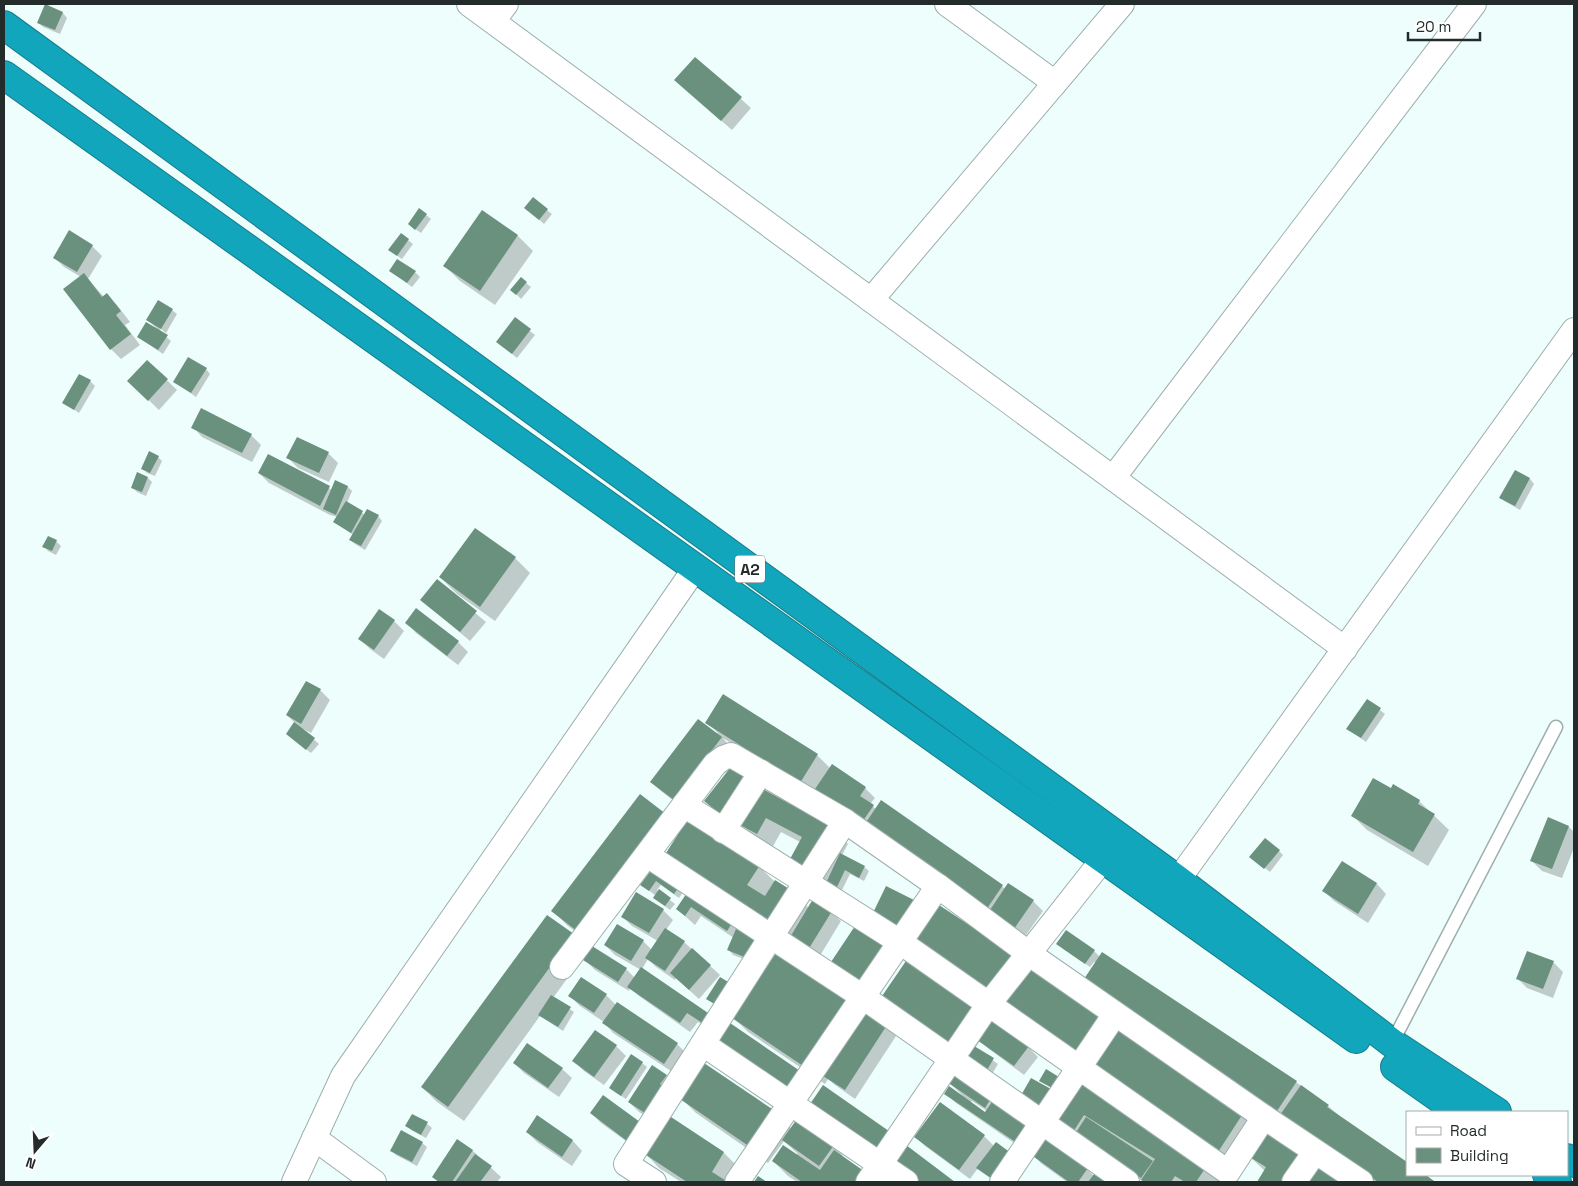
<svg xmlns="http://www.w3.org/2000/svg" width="1578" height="1186" viewBox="0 0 1578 1186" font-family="'Space Grotesk',sans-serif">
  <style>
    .shadow { fill: #0003; fill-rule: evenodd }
    .building { fill: #6a907e }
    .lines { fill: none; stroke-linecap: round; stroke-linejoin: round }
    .lane-casing { stroke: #9cafad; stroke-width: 15 }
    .street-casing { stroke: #9cafad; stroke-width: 26 }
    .highway-casing { stroke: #187b89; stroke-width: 30 }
    .lane { stroke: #fff; stroke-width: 12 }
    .street { stroke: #fff; stroke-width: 24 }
    .highway { stroke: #12a6bc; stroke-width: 28 }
    .labels { text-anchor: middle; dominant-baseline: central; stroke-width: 4; stroke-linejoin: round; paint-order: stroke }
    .shield { fill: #fff; stroke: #666b6b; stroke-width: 1 }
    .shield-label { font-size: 16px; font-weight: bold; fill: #242c2b }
  </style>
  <rect width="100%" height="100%" fill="#eefefc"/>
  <g class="shadow">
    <polygon points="46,6 63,13 67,18 60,34 43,27 38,22"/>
    <polygon points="695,58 751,108 732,130 686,90"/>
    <polygon points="533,199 552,214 544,224 526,208"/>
    <polygon points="482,212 518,236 533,251 495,305 460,281 445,266"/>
    <polygon points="426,215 431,219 421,233 414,228"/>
    <polygon points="70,232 92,246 102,256 88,279 104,297 107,295 117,305 130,322 125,325 140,345 121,359 111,349 65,289 81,277 64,267 54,257"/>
    <polygon points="408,240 413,244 402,259 395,254"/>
    <polygon points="391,271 415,272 420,277 412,287"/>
    <polygon points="526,283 531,287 521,299 516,294"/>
    <polygon points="172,310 177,314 166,333 161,329 159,331 171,341 163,354 138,337 156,328 148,320"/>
    <polygon points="515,319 535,335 517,358 497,342"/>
    <polygon points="147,361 177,390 159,410 129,381"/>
    <polygon points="206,369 210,374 196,397 175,382"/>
    <polygon points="90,381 95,386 79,413 64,403"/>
    <polygon points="193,427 251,435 261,445 252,462 202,437"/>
    <polygon points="328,453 338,463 329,482 298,468 288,458"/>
    <polygon points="268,455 332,490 336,482 348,487 352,491 347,503 365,515 378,516 382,521 365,550 355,544 350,539 353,535 335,522 338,517 330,515 269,483 259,473"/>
    <polygon points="158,457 162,461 155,476 147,473 143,468"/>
    <polygon points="1515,471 1530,479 1534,484 1520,510 1506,502 1501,498"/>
    <polygon points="148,478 152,482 146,496 137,492 132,487"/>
    <polygon points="475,529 515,558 530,573 495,621 457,594 440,577"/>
    <polygon points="56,541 61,546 56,555 48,551 44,546"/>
    <polygon points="437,581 486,622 470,641 421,600"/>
    <polygon points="394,621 404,631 384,659 370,649 360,639"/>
    <polygon points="407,623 458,642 468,652 458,665 416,633"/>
    <polygon points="320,690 330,700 311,733 303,729 303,730 319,744 311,753 292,738 295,723 287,715"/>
    <polygon points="723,696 817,755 831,769 865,788 875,798 870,804 876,809 1006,889 1033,901 1043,911 1024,938 815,797 723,738 731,748 684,809 661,791 651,782 718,733 707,722"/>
    <polygon points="1367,700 1385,714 1366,742 1348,729"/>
    <polygon points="761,789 833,829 848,844 842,855 864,867 869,871 864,881 850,874 842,890 833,886 828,881 826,884 791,859 800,842 781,832 772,848 756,839 741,824"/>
    <polygon points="1391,789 1419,801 1449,830 1428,866 1367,830 1352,815"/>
    <polygon points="665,815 681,831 759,866 775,882 793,893 809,908 831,912 841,921 818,959 801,948 677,834 653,865 685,889 679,898 661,885 657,890 675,904 670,910 659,902 655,898 656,896 642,885 655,867 653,865 593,945 568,926 553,911"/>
    <polygon points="1548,818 1569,827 1574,832 1574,848 1562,878 1542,871 1532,861"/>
    <polygon points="1279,851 1283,855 1270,872 1256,861"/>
    <polygon points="1342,862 1377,884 1386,894 1368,923 1334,901 1324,891"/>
    <polygon points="689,891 744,931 757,964 733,955 729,950 734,938 701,916 695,925 677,909"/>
    <polygon points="939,907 1244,1113 1258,1128 1234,1166"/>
    <polygon points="663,910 673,920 666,930 684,942 720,975 699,999 676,978 675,980 656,967 648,959 642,969 714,1033 698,1022 690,1032 639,996 630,988 629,991 595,970 585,960 593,948 626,969 635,978 641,970 615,955 605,945 643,941 652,950 658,941 632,926 622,916"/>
    <polygon points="547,916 588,950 553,998 574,1012 563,1031 540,1016 464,1121 437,1102 422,1087"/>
    <polygon points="1062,948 1094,951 1100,957 1296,1082 1328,1106 1407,1175 1423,1175 1434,1182 1373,1182 1296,1129 1103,1002 1096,963 1094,962 1090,967"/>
    <polygon points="1553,962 1563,972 1553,998 1527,988 1517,978"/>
    <polygon points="606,995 616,1005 677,1044 687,1054 674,1073 613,1033 604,1022 580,1006 570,996"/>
    <polygon points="882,999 1028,1047 1038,1057 1024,1075 989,1049 980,1041 975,1048 998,1064 992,1074"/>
    <polygon points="853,1007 887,1026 896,1036 855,1099 835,1085 828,1079 825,1084 748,1032 733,1017"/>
    <polygon points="616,1046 626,1056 604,1085 584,1071 574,1061"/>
    <polygon points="514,1063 562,1069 572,1078 559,1097 524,1073"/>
    <polygon points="642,1063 647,1067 626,1099 615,1092"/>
    <path d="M956 1071 1003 1106 1000 1109 1027 1152 956 1103 946 1093 962 1095 949 1082ZM972 1101 987 1111 986 1113 970 1103Z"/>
    <polygon points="666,1076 676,1085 658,1124 639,1112 629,1102"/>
    <polygon points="1079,1084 1222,1180 1220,1182 1144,1182 1071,1135"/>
    <polygon points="681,1098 777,1114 792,1129 834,1146 843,1156 842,1158 875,1182 797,1182 788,1176 773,1161 798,1154 784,1141 768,1163 696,1113"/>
    <polygon points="940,1103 984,1136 994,1146 970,1179 925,1146 916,1137"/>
    <polygon points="591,1113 649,1133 637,1149 601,1123"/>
    <polygon points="538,1117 573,1141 582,1151 572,1166 537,1142 527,1132"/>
    <polygon points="669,1117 724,1153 739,1168 729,1182 681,1182 659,1168 645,1153"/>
    <polygon points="427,1124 432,1128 426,1138 411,1130 407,1126"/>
    <polygon points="1043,1138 1087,1169 1094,1176 1115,1182 1067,1182 1042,1164 1032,1154"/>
    <polygon points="458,1141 473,1151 501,1177 497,1182 439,1182 433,1177"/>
    <polygon points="422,1143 427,1147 417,1166 396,1155 392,1151"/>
    <polygon points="1249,1156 1344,1182 1258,1182 1265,1171"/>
  </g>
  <g class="building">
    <polygon points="45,4 63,12 55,30 37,23"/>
    <polygon points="695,57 742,97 721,121 674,80"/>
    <polygon points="533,197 548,209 539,220 524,208"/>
    <polygon points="419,208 427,214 415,230 408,224"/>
    <polygon points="482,210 518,235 480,291 443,266"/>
    <polygon points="69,230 93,245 77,272 53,258"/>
    <polygon points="401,233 409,239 397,256 388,250"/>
    <polygon points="397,259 416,271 407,283 389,271"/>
    <polygon points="84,273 102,297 107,293 121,311 116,315 131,334 110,350 63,289"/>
    <polygon points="521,277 527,282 516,295 510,290"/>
    <polygon points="158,300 173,309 161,329 146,320"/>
    <polygon points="515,317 531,329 512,354 496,342"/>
    <polygon points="146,322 168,335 158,350 137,337"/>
    <polygon points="188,357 207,368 191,393 173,382"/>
    <polygon points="147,360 168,379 148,401 127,381"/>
    <polygon points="79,374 91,380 74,410 62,403"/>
    <polygon points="201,408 252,434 242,453 191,428"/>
    <polygon points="297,437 329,452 319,473 286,458"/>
    <polygon points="149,451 159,456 150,473 141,469"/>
    <polygon points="268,454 330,486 320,506 258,473"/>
    <polygon points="1515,470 1530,478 1515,506 1499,498"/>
    <polygon points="137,472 148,477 142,492 131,488"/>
    <polygon points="335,480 348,486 336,515 323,509"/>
    <polygon points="346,501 363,511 351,533 333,522"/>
    <polygon points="367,509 379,515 361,546 349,540"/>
    <polygon points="475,528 516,557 480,607 439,577"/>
    <polygon points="48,536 57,540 52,551 42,547"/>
    <polygon points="437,579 477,611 460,632 420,600"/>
    <polygon points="416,608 459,641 447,656 405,623"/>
    <polygon points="379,609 395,620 374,650 358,639"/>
    <polygon points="306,681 321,689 301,724 286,715"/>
    <polygon points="723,694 818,754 800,783 705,723"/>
    <polygon points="1367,699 1381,708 1361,738 1346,729"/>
    <polygon points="698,719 722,737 674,800 650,782"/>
    <polygon points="294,722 315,738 306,750 286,734"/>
    <polygon points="734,763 750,776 720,814 704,801"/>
    <polygon points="832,764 866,787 860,796 874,805 860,825 813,792"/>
    <polygon points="1373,778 1391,788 1393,784 1420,800 1418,804 1435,814 1413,852 1351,816"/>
    <polygon points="761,788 834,828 811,870 790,859 802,837 766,818 757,834 740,825"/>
    <polygon points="640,794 666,814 577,931 551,911"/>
    <polygon points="881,800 1003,885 986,910 863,827"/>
    <polygon points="1548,817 1569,826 1552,869 1530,861"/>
    <polygon points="687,820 760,865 747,885 765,896 775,880 794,892 771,929 661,861"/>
    <polygon points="1265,838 1280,850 1264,869 1249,857"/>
    <polygon points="840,853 865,866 859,878 845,870 837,887 827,881"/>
    <polygon points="1342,861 1377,883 1358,914 1322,891"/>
    <polygon points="655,865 681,884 674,894 656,881 649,891 640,885"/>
    <polygon points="1008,883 1034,900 1014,929 988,913"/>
    <polygon points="886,886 916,901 900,932 871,917"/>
    <polygon points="659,889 671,898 665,906 653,898"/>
    <polygon points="689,890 734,920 727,931 691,907 685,916 676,909"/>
    <polygon points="636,892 664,909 649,933 621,917"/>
    <polygon points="813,899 832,911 808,950 789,939"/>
    <polygon points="939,905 1013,954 986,994 912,945"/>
    <polygon points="547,915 574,934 448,1107 421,1087"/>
    <polygon points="617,924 644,940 631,961 604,945"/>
    <polygon points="855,926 888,948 862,987 829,965"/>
    <polygon points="665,928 685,941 665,971 645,958"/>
    <polygon points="736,929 761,938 752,960 727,950"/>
    <polygon points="1066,930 1095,950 1085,964 1056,944"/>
    <polygon points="592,946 627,968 618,982 583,960"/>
    <polygon points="692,948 711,965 689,990 670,973"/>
    <polygon points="1527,951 1554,961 1543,989 1516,979"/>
    <polygon points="1102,952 1297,1081 1277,1111 1082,982"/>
    <polygon points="776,953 854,1006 809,1070 732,1018"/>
    <polygon points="906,961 977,1010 950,1048 880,999"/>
    <polygon points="641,967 711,1015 704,1024 687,1013 680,1023 627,987"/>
    <polygon points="1028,967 1101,1014 1075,1054 1002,1007"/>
    <polygon points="581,977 607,994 594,1013 568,996"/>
    <polygon points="720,977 735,986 721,1008 706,999"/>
    <polygon points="551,995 571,1007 558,1027 538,1015"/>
    <polygon points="617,1002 678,1043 664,1064 602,1023"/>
    <polygon points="866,1011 887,1025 845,1090 823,1076"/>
    <polygon points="992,1019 1029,1046 1014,1066 977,1040"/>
    <polygon points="730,1023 806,1075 792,1095 716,1044"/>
    <polygon points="1116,1028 1244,1112 1218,1152 1090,1068"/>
    <polygon points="595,1030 617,1045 594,1077 572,1061"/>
    <polygon points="527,1043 563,1068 548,1088 513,1063"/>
    <polygon points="974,1046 994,1058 987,1070 966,1058"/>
    <polygon points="631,1054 643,1062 621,1096 609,1088"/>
    <polygon points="704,1063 778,1113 753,1149 680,1099"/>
    <polygon points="652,1065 667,1075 660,1084 665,1088 648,1115 628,1102"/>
    <polygon points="1046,1069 1059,1077 1052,1088 1039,1081"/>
    <polygon points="955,1070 993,1095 985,1108 947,1082"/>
    <polygon points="1031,1078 1051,1089 1040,1108 1020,1097"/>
    <polygon points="1078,1082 1208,1164 1196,1182 1185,1182 1175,1176 1171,1182 1145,1182 1141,1180 1155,1159 1084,1115 1073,1132 1054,1120"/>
    <polygon points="823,1085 896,1136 881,1157 808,1107"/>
    <polygon points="1301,1085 1329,1105 1327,1107 1407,1162 1407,1175 1426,1175 1434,1181 1433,1182 1378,1182 1280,1115"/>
    <polygon points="949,1086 985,1112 992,1102 1028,1127 1017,1143 944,1094"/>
    <polygon points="603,1095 640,1122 627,1141 590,1113"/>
    <polygon points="940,1102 985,1135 959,1170 914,1137"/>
    <polygon points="412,1114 428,1122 421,1135 405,1126"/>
    <polygon points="537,1115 573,1140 562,1157 526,1132"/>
    <polygon points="668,1115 724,1152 712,1172 728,1182 687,1182 643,1153"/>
    <polygon points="1086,1117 1153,1161 1141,1178 1075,1134"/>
    <polygon points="797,1119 834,1145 819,1166 782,1140"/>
    <polygon points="1265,1129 1302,1153 1284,1182 1257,1182 1266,1167 1248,1156"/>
    <polygon points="401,1130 423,1142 412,1162 390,1151"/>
    <polygon points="1043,1136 1088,1168 1078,1182 1069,1182 1030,1154"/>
    <polygon points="457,1139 473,1150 452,1182 439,1182 432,1177"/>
    <polygon points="996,1142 1011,1153 992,1179 976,1168"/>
    <polygon points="783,1145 820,1170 834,1150 868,1174 862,1182 802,1182 772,1161"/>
    <polygon points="906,1145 955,1182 920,1182 893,1162"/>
    <polygon points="475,1154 492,1166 480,1182 455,1182"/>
    <polygon points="1320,1164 1346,1182 1307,1182"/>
    <polygon points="1098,1169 1117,1182 1088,1182"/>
    <polygon points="758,1176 767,1182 754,1182"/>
  </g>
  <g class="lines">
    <defs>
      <polyline id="lane" points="1392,1043 1556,727"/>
      <g id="street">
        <polyline points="469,4 1345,649"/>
        <polyline points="947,4 1055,83"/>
        <polyline points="493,21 506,4"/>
        <polyline points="871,300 1122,4"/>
        <polyline points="1113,478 1474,4"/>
        <polyline points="684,805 900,942 1228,1172 1264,1117"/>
        <polyline points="723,831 761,772"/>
        <polyline points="647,855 863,997 1127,1182"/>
        <polyline points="1178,880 1574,330"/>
        <polyline points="562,967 715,764 723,758 731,755 845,821 938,886 1028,953 1264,1117 1361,1182"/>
        <polyline points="703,1044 906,1182"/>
        <polyline points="314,1138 374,1182"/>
        <polyline points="294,1182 343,1076 696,567"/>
        <polyline points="654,1182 626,1164 845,821"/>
        <polyline points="737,1182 938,886"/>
        <polyline points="868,1182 988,1005 1104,858"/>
        <polyline points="1002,1182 1115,1014"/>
        <polyline points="1294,1182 1315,1152"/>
      </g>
      <g id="highway">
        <polyline points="4,25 1178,880 1392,1043 1497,1112"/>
        <polyline points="4,75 1356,1039"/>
        <polyline points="1395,1067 1459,1112"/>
        <polyline points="1567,1158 1574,1163"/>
        <polyline points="1547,1175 1557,1182"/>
      </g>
    </defs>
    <use href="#lane" class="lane-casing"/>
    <use href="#street" class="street-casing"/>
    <use href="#highway" class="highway-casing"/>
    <use href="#lane" class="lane"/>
    <use href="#street" class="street"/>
    <use href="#highway" class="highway"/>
  </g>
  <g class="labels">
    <rect class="shield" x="735" y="555.5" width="30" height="27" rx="4"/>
    <g class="shield-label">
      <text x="750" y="569">A2</text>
    </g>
  </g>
  <rect width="1578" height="1186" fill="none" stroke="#242c2b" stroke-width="10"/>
  <rect x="1406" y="1111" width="162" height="65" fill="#ffffff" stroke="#a7abaa"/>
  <rect x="1416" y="1127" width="25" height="8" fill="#ffffff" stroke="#a7abaa"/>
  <text x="1450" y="1136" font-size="15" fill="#242c2b">Road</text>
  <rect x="1416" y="1148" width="25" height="15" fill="#6a907e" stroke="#a7abaa"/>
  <text x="1450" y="1161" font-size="15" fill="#242c2b">Building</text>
  <g transform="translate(35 1151) rotate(199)" stroke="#ffffff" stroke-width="4" paint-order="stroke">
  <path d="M0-4L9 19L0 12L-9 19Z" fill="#242c2b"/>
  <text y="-8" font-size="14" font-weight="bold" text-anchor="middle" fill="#242c2b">N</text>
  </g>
  <path d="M1408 32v8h72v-8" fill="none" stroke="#242c2b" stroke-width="2.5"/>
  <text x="1416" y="32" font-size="15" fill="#242c2b" stroke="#ffffff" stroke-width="4" paint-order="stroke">20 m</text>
</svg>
